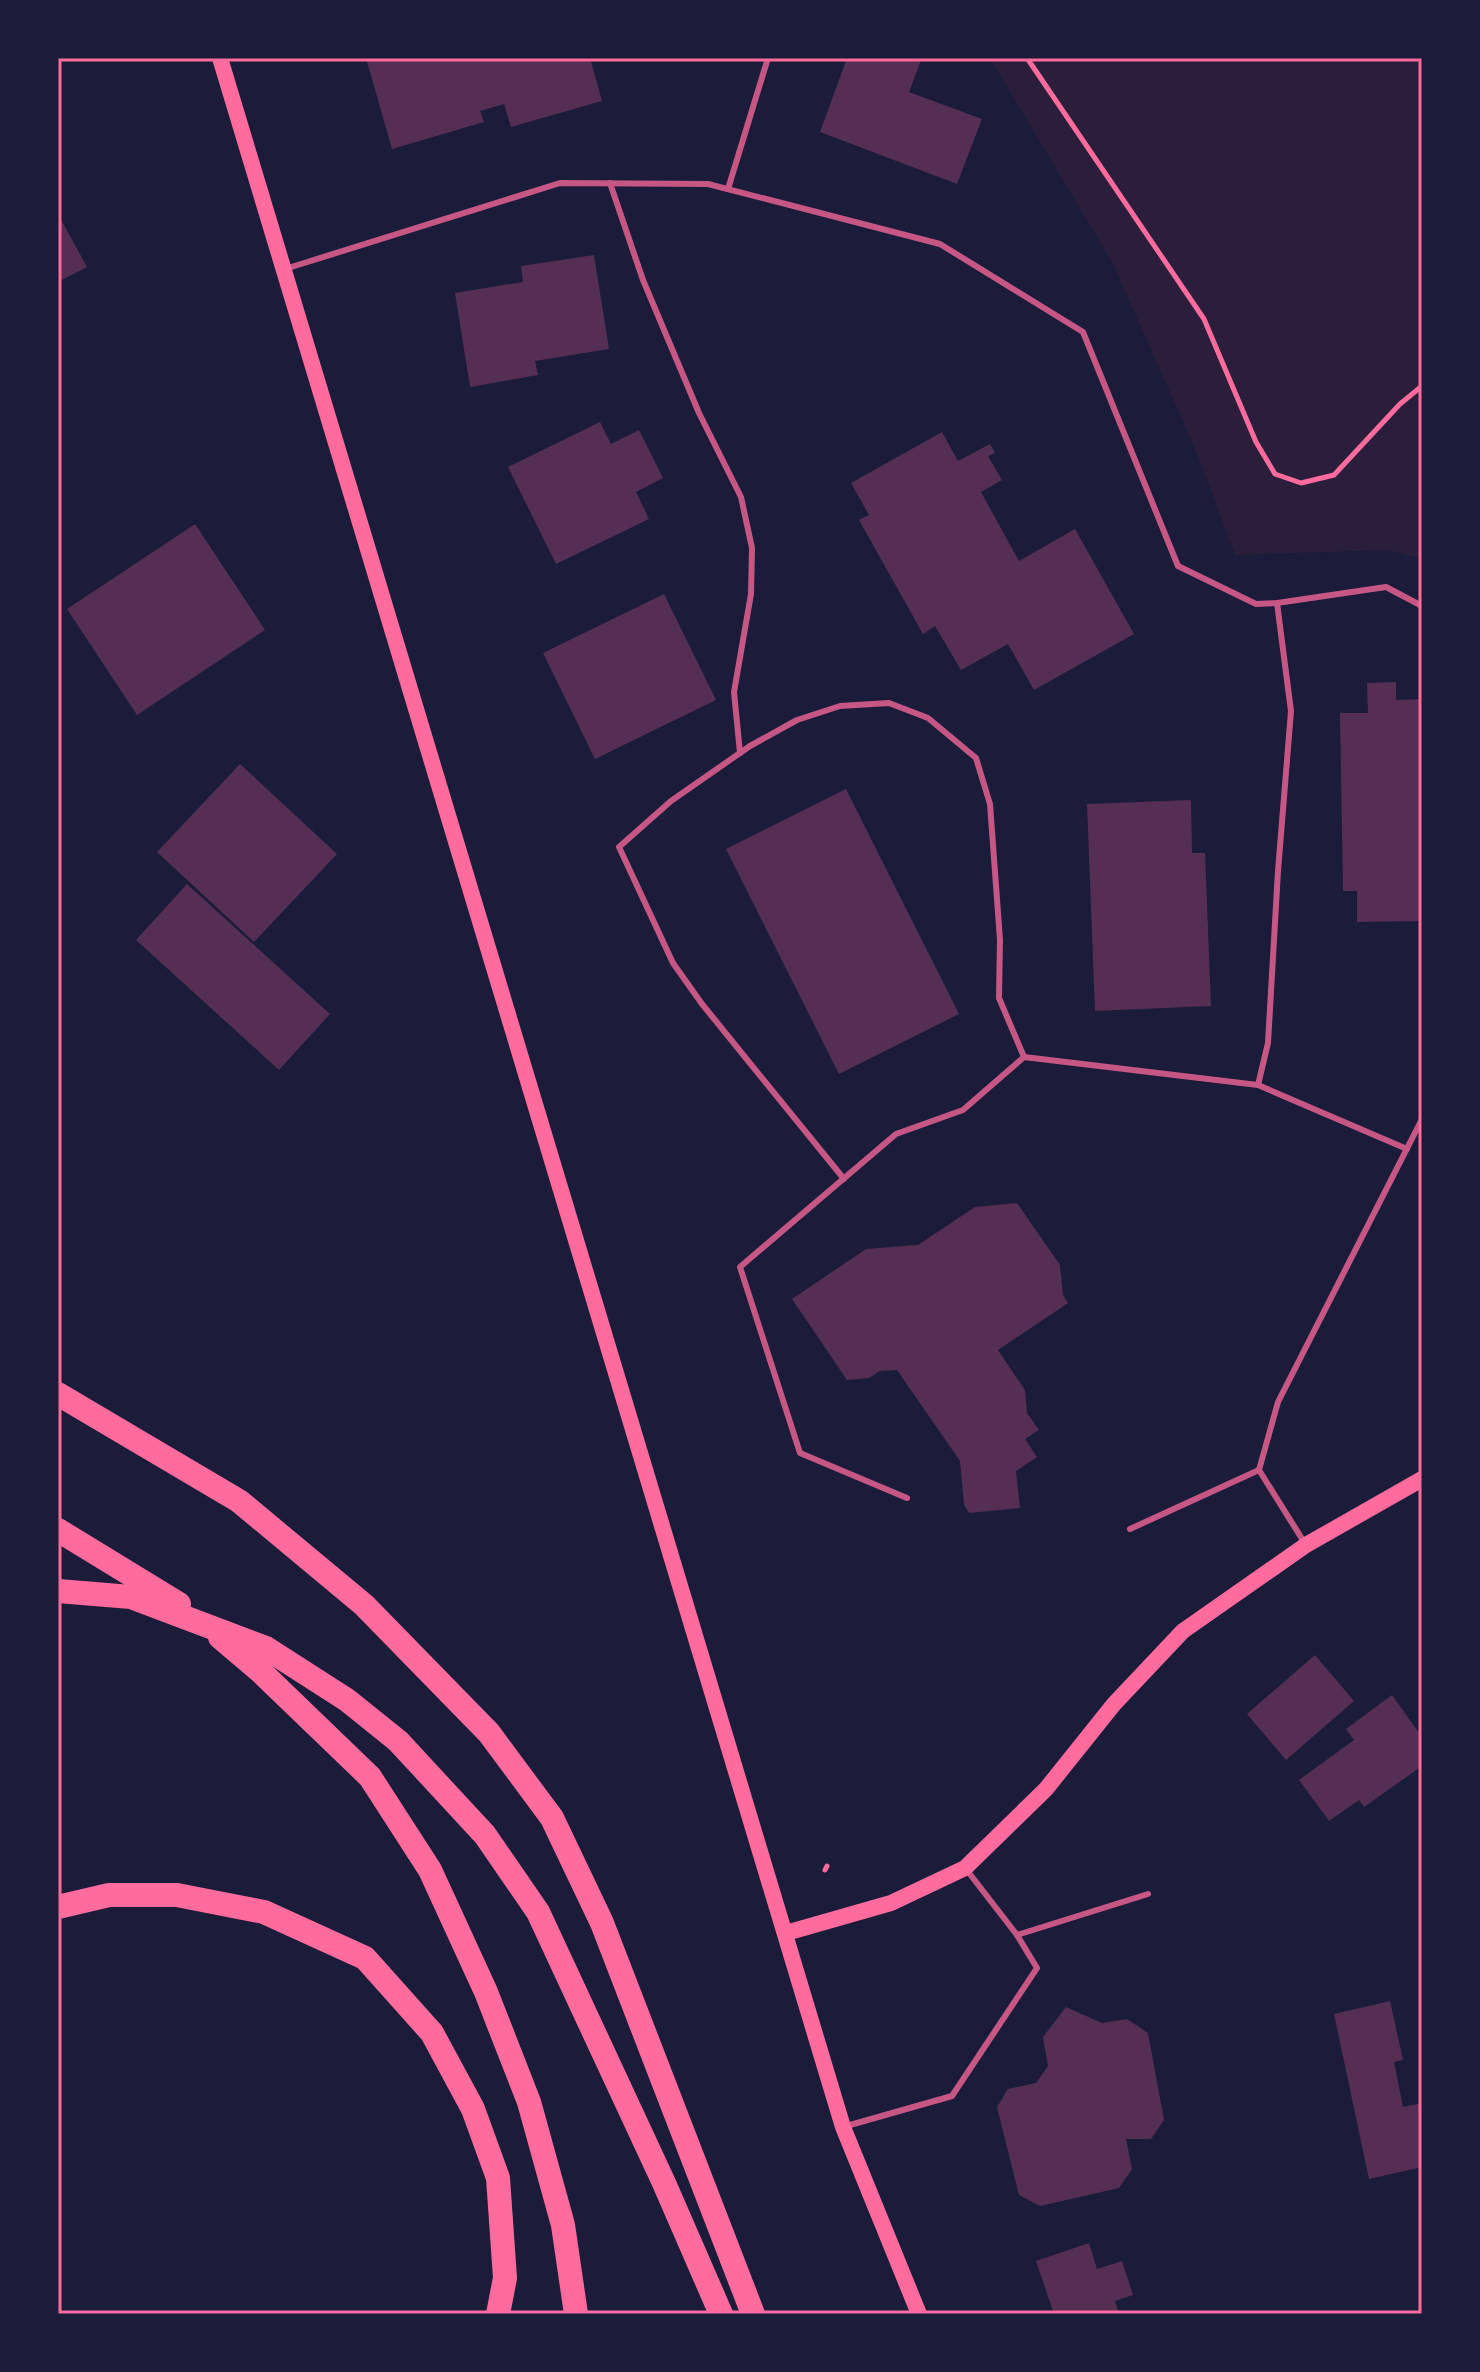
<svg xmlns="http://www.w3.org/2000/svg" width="1480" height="2372" viewBox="0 0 1480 2372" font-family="'Public Sans',sans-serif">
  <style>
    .green { fill: #2a1e3b }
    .building { fill: #542f53 }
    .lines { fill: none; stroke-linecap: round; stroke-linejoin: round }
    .path { stroke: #ff6b9d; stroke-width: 5 }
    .service { stroke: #c65784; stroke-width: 6 }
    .secondary { stroke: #ff6b9d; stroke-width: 16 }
    .motorway { stroke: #ff6b9d; stroke-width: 24 }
    .neatline { fill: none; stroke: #ff6b9d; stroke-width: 3 }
  </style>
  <rect width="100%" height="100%" fill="#1b1b3a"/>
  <polygon class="green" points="990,58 1422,58 1422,559 1389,550 1235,555 1196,451 1111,260"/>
  <g class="building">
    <polygon points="366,58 590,58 602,101 511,127 504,104 480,111 484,122 392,149"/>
    <polygon points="847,58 922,58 909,92 982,119 957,184 820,132"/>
    <polygon points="58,214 87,267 58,282"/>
    <polygon points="594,255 609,349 535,361 538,375 470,387 455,293 523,282 521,266"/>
    <polygon points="600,422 611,444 639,430 663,478 636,492 649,519 556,564 508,467"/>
    <polygon points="942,432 958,461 990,444 995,453 988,456 1002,480 981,492 1019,561 1075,529 1134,634 1034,690 1008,644 961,670 935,626 923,634 859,520 869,515 851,483"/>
    <polygon points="195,524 265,630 137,715 67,609"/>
    <polygon points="664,594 716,700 595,759 543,653"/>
    <polygon points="1396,682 1396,700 1422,699 1422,921 1357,922 1357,891 1343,891 1340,713 1368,713 1367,683"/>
    <polygon points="240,764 337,854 254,942 157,852"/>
    <polygon points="846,789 959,1014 839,1074 726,849"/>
    <polygon points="1191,800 1192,853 1205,853 1211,1006 1095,1011 1087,804"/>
    <polygon points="187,884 330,1014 279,1070 136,940"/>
    <polygon points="1017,1203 1060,1265 1063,1295 1068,1303 998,1350 1025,1390 1027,1413 1039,1430 1025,1439 1037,1457 1016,1471 1020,1508 969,1513 964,1505 960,1461 897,1370 880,1371 869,1378 847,1380 792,1299 866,1249 918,1245 975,1207"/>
    <polygon points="1315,1655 1354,1701 1286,1760 1247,1714"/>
    <polygon points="1392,1695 1422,1737 1422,1766 1364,1807 1359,1800 1329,1821 1299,1780 1354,1740 1346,1729"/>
    <polygon points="1390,2001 1403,2060 1394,2062 1403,2107 1422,2103 1422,2167 1369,2179 1334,2014"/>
    <polygon points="1066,2007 1102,2023 1127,2019 1148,2033 1164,2120 1151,2139 1126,2139 1132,2169 1119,2188 1040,2206 1019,2195 997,2107 1008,2089 1036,2083 1048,2066 1043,2037"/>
    <polygon points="1089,2243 1097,2269 1122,2261 1133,2295 1115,2301 1119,2314 1054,2314 1036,2261"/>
  </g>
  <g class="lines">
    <g class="path">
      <polyline points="1027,58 1204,319 1256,442 1275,474 1301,483 1334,475 1400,404 1422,386"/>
      <polyline points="825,1870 827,1866"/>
    </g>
    <g class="service">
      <polyline points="610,183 643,280 699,413 741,497 752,548 751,594 734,692 740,753"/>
      <polyline points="728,189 768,58"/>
      <polyline points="285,269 560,183 708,184 940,244 1083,332 1178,566 1256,604 1277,603 1386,587 1422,606"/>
      <polyline points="1258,1085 1268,1043 1278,871 1291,711 1277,603"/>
      <polyline points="844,1179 702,1004 673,963 619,847 671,801 750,746 797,720 840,706 889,703 928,718 976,758 990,804 1000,940 999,998 1024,1057"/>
      <polyline points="907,1498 800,1453 740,1267 896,1134 963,1110 1024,1057 1258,1085 1407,1149"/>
      <polyline points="1130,1529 1259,1470"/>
      <polyline points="1304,1542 1259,1470 1278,1402 1422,1119"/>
      <polyline points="1017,1935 1148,1894"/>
      <polyline points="843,2127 952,2096 1037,1968 1017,1935 966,1869"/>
    </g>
    <g class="secondary">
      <polyline points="220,58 843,2127 919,2314"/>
      <polyline points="786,1933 891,1903 965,1868 1046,1789 1114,1704 1183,1631 1306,1545 1422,1479"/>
    </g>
    <g class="motorway">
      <polyline points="58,1394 239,1501 364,1605 489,1733 552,1818 602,1923 753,2314"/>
      <polyline points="58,1530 179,1604"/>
      <polyline points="58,1591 131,1597 266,1648 347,1700 398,1741 485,1835 538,1912 664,2183 721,2314"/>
      <polyline points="220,1637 260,1671 370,1777 430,1870 486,1992 529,2102 563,2225 576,2314"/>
      <polyline points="58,1907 109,1895 177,1895 264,1912 365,1958 432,2033 473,2109 498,2178 505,2278 498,2314"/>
    </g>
  </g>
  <rect width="1480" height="2372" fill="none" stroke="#1b1b3a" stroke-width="120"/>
  <rect x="60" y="60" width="1360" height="2252" class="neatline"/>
</svg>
